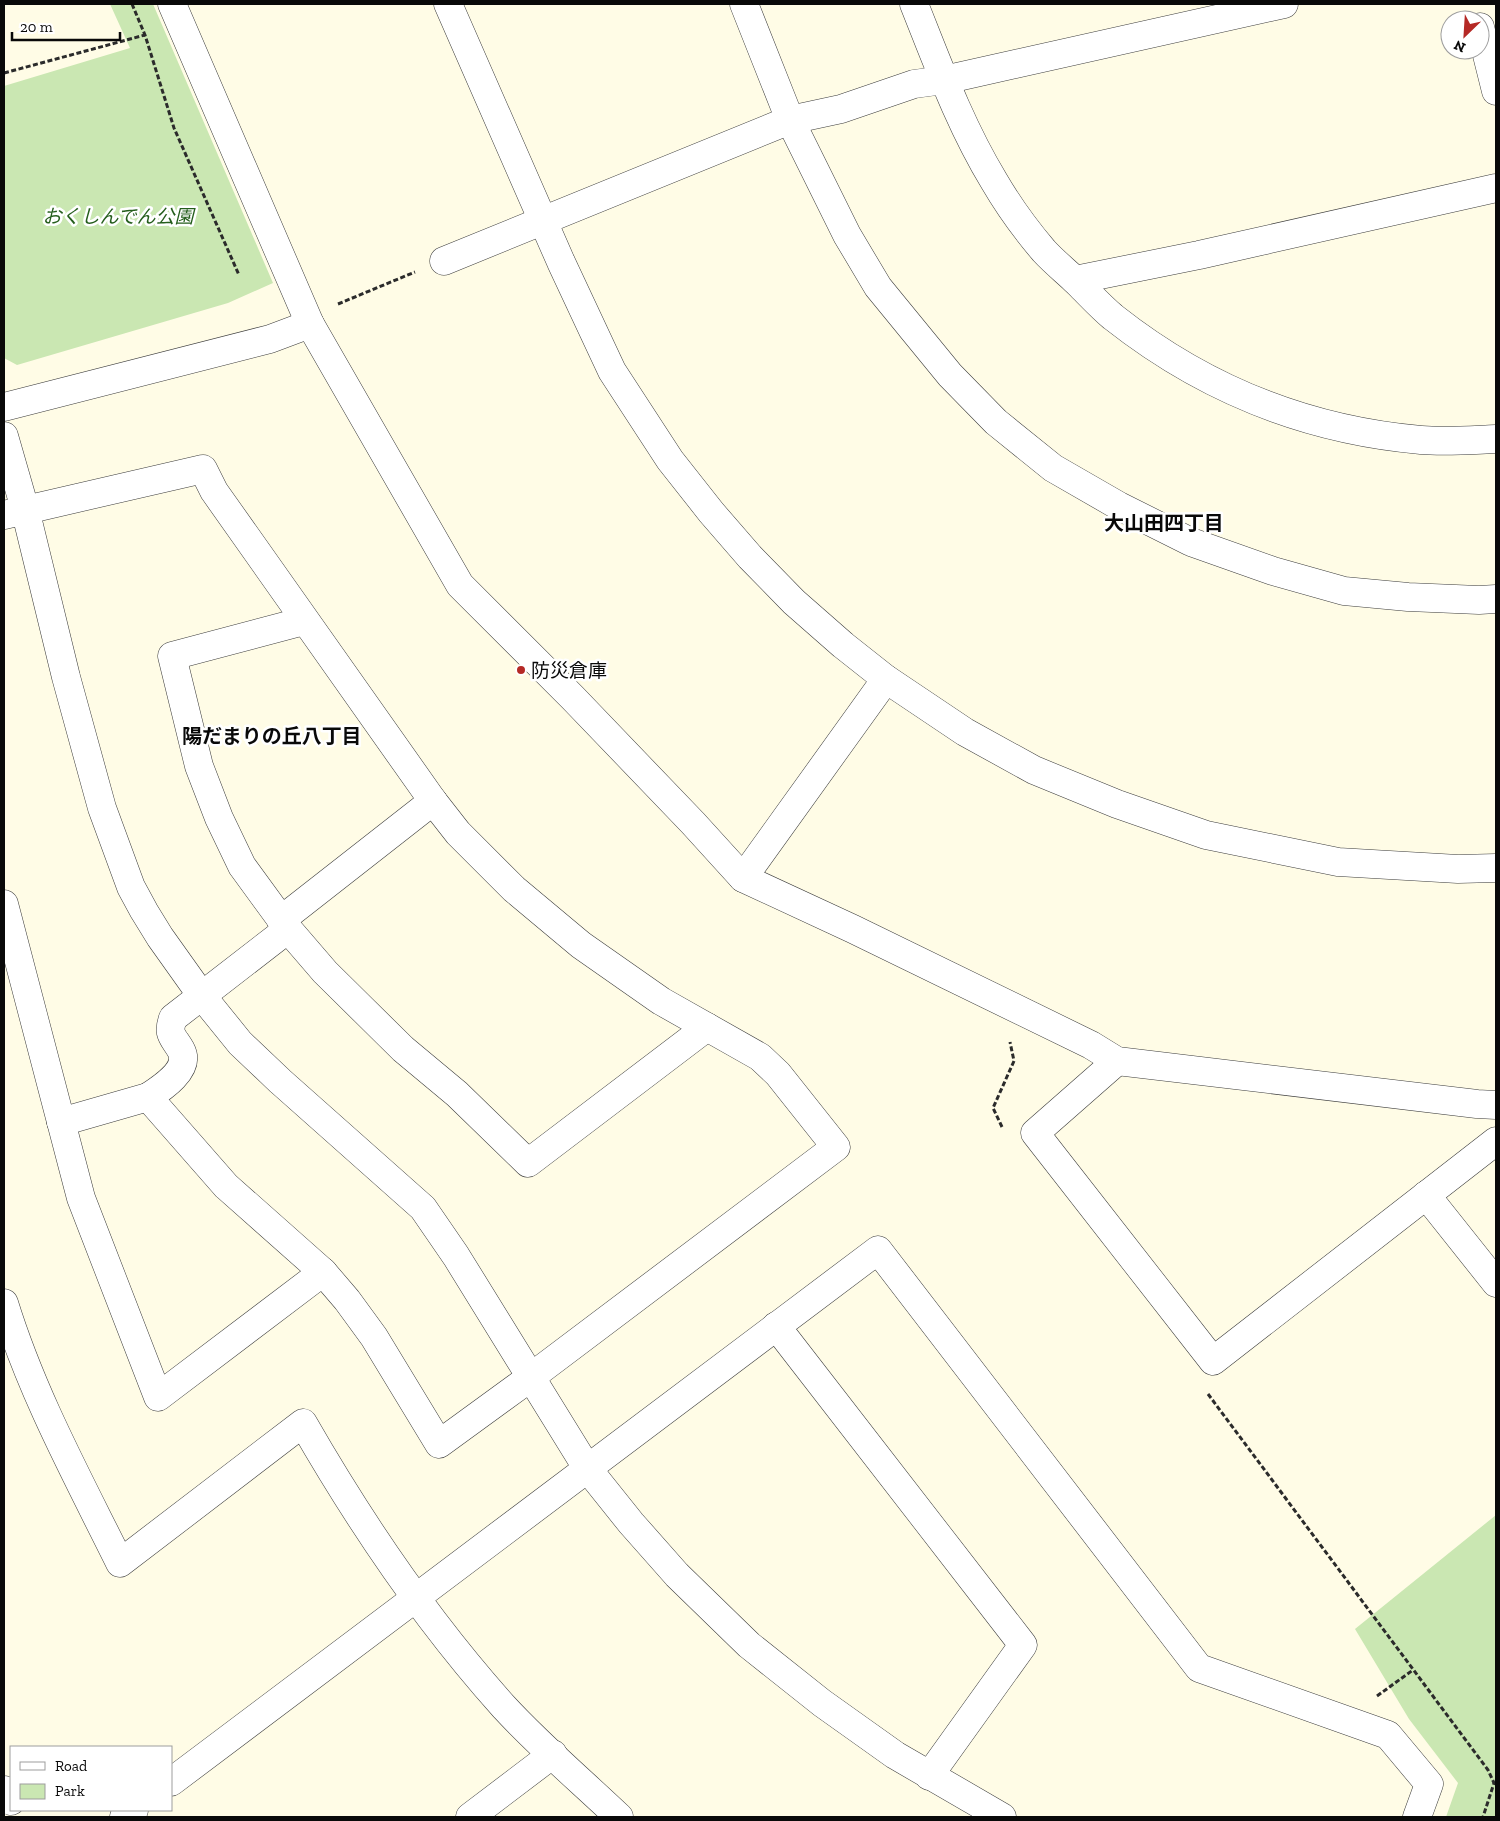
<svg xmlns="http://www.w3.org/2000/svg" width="1500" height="1821" viewBox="0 0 1500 1821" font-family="'Zilla Slab','Noto Sans JP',serif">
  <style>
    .green { fill: #cae7b2 }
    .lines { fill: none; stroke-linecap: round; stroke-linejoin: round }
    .minor-casing { stroke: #3c3c3c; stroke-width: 29 }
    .tertiary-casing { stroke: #3c3c3c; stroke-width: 29 }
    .path { stroke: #2b2b2b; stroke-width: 3; stroke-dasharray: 5 2.5; stroke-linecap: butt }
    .minor { stroke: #fff; stroke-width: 28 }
    .tertiary { stroke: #fff; stroke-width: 28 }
    .poi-dot { fill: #b52925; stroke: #fff; stroke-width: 2 }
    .labels { text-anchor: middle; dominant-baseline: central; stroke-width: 5; stroke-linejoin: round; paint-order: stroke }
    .park-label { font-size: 19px; font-style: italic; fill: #255e1c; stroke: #fff }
    .poi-label { font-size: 19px; fill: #090909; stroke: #fff; text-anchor: start }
    .neighbourhood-label { font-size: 20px; font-weight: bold; fill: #090909; stroke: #fff }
  </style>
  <rect width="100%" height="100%" fill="#fffce6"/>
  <g class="green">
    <polygon points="110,4 153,4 273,283 228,303 17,365 4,358 4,86 130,48"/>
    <polygon points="1496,1515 1496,1817 1446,1817 1458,1783 1409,1719 1355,1629"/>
  </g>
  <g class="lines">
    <defs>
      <g id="minor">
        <polyline points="172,4 310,324 460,585 573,698 693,823 743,878 853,929 1091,1045 1117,1061 1477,1104 1496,1105"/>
        <polyline points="448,4 561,262 612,371 670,460 711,512 750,557 794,602 843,645 886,679 965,732 1034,770 1117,804 1206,835 1338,862 1458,869 1496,868"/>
        <path d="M914 4C938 64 960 125 994 181 1008 205 1026 230 1044 251 1055 263 1068 273 1079 284 1090 295 1101 307 1113 317 1204 389 1306 430 1421 440 1446 442 1471 440 1496 439"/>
        <polyline points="1480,27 1496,91"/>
        <polyline points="444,261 790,120 841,109 914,84 944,80 1284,4"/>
        <polyline points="1075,280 1199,255 1496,188"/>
        <polyline points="4,407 270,339 310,324"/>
        <polyline points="4,436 25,509 66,677 102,808 131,887 144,911 160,937 202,996 240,1043 280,1081 423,1208 456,1256 587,1468 631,1523 677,1575 749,1645 822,1703 895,1755 1002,1817"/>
        <polyline points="4,515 203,469 214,491 433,801 458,833 514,889 581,945 661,1001 760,1057 778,1074 836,1147 531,1377 439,1444 374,1337 347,1300 323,1272 158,1397 81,1198 4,904"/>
        <polyline points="304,621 172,656 199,766 219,818 242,866 288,929 325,972 403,1049 457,1094 528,1163 707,1027"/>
        <polyline points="743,878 886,679"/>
        <polyline points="281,920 433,801"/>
        <polyline points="1117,1061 1035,1133 1213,1361 1496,1141"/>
        <path d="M148 1097C162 1088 191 1069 181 1050 173 1036 167 1035 173 1018L288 929"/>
        <polyline points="61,1122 148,1097 226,1186 323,1272"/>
        <polyline points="1426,1195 1496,1283"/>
        <path d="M4 1303C32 1394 78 1478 120 1563L303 1423C361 1524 426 1620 504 1707 540 1746 581 1781 619 1817"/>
        <polyline points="776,1326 1023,1645 929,1776"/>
        <polyline points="171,1782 878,1250 1199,1668 1388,1735 1429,1784 1417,1817"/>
        <polyline points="124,1817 134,1810"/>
        <polyline points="470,1817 553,1754"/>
      </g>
      <g id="tertiary">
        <polyline points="744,4 790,120 847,235 878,287 950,375 996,422 1053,468 1119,506 1191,542 1273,571 1344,591 1408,597 1479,600 1496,599"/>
        <polyline points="4,1790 11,1801"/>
      </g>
    </defs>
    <use href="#minor" class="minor-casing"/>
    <use href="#tertiary" class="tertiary-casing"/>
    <g class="path">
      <polyline points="132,4 145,35 174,128 239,275"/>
      <polyline points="4,73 145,35"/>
      <polyline points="338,304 415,272"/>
      <polyline points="1002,1127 993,1108 1014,1061 1010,1042"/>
      <polyline points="1208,1394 1488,1770 1494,1783 1483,1817"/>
      <polyline points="1377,1696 1413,1670"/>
    </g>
    <use href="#minor" class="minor"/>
    <use href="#tertiary" class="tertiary"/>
  </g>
  <circle class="poi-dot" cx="521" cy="670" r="5"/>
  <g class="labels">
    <g class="park-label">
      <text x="118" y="216">おくしんでん公園</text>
    </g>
    <g class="poi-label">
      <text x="531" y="670">防災倉庫</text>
    </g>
    <g class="neighbourhood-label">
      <text x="1164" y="523">大山田四丁目</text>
      <text x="272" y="736">陽だまりの丘八丁目</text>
    </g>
  </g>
  <rect width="1500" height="1821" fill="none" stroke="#090909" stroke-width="10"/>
  <rect x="10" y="1746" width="162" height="65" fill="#ffffff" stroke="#9d9d9d"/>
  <rect x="20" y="1762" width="25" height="8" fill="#ffffff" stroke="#9d9d9d"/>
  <text x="55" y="1771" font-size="15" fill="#090909">Road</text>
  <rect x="20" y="1784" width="25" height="15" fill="#cae7b2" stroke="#9d9d9d"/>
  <text x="55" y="1796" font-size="15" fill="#090909">Park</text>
  <g transform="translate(1465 35) rotate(205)"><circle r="24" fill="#ffffff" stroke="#9d9d9d"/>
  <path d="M0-4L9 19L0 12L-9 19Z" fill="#b52925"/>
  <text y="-8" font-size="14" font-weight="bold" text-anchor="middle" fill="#090909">N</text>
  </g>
  <path d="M12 32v8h108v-8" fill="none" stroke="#090909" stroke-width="2.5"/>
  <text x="20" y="32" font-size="15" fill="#090909" stroke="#ffffff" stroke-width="4" paint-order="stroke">20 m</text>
</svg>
